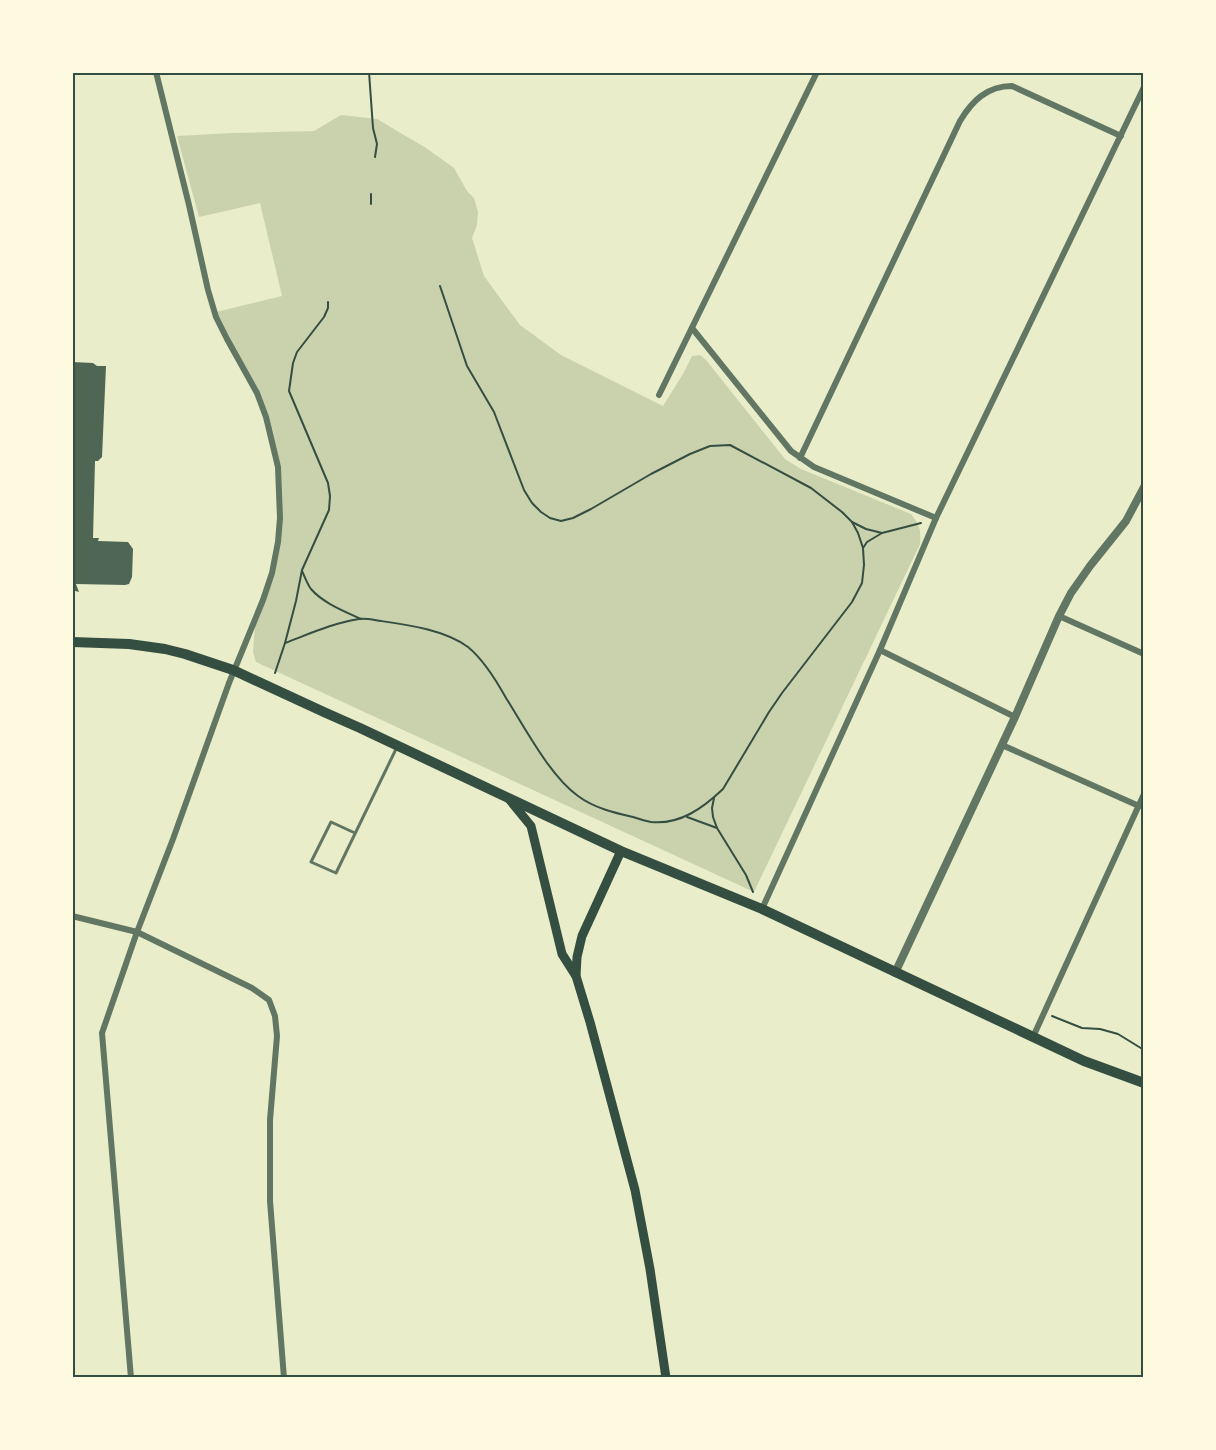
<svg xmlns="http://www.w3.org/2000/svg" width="1216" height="1450" viewBox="0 0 1216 1450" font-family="'Fira Sans Condensed',sans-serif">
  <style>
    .green { fill: #cad2ad }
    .building { fill: #4f6655 }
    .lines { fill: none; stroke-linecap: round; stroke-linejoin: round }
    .path { stroke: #344e41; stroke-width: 2 }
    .service { stroke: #617663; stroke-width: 3 }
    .minor { stroke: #617663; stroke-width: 6 }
    .tertiary { stroke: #617663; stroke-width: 8 }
    .secondary { stroke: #344e41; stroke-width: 9 }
    .primary { stroke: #344e41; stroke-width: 10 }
    .neatline { fill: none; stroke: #344e41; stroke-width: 2 }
  </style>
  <rect width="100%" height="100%" fill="#e9edc9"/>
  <path class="green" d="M341 115 377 119 426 148 454 168 467 191 474 198 478 212 477 225 472 238 484 276 520 325 561 355 663 406 683 374 692 356 700 355 706 360 785 459 801 469 911 514C920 526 921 529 920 544L754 892 256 662 253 652 255 624 274 576 280 468 259 392 227 335 216 312 282 296 260 203 199 217 177 136 233 133 314 131Z"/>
  <polygon class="building" points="72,362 93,363 97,366 106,366 102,457 98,461 95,461 93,538 99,538 98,541 128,542 133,549 132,577 129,584 125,585 76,584 79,592 72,590"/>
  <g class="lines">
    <g class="path">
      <polyline points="369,72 373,128 377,144 375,157"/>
      <polyline points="371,204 371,194"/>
      <polyline points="852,522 866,529 882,533 921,523"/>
      <polyline points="863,548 867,542 882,533"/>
      <path d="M302 571C305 577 307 584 311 589 323 603 344 611 361 619"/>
      <path d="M285 643C309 634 333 623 359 619 366 618 374 620 381 621 409 625 445 630 468 647 484 660 496 680 506 698 525 728 550 776 578 796 594 808 615 813 633 817 639 819 645 821 651 822 680 825 703 808 723 789L769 712 782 693 852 602 862 583 864 565 863 548 858 533 852 522 842 512 811 488 730 445 710 446 690 454 651 474 591 509 573 518 561 521 550 518 541 512 532 503 524 490 494 412 467 366 440 286"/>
      <polyline points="275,673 285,643 296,601 302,570 329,510 330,496 328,483 289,391 293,363 297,352 324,317 328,308 328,302"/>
      <polyline points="714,798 712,808 713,817 717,828 746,875 753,892"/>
      <polyline points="687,817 717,828"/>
      <polyline points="1052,1016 1082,1028 1100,1029 1118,1034 1144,1050"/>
    </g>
    <polyline class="service" points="355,833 331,822 311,862 336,873 397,747"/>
    <g class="minor">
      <polyline points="692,328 791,451 814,467 936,518"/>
      <polyline points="659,395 817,72"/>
      <path d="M800 458 960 121C972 101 987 86 1012 86L1121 136"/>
      <polyline points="1059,616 1144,654"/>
      <polyline points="880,650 1015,717"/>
      <polyline points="1002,745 1139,806"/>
      <polyline points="762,909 880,650 936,518 1144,87"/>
      <polyline points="72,916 137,932 252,988 269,1000 275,1016 277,1036 270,1120 270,1201 284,1378"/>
      <polyline points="1033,1037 1144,794"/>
      <polyline points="131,1378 102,1033 137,932 173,839 229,683 263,600 272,573 278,542 280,518 278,467 266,417 257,393 227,339 216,317 208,290 189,205 156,72"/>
    </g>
    <polyline class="tertiary" points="895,973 1015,717 1059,616 1071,593 1090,566 1126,521 1144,487"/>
    <g class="secondary">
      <polyline points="509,799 531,826 562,954 576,976"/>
      <polyline points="621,851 582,936 577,957 576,976 590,1022 635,1190 650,1269 666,1378"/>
    </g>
    <polyline class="primary" points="72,642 129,644 165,649 185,654 233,670 326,713 360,728 621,851 762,909 1084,1061 1144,1083"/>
  </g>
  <rect width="1216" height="1450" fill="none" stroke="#fefae0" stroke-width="147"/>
  <rect x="74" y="74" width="1068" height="1302" class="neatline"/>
</svg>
